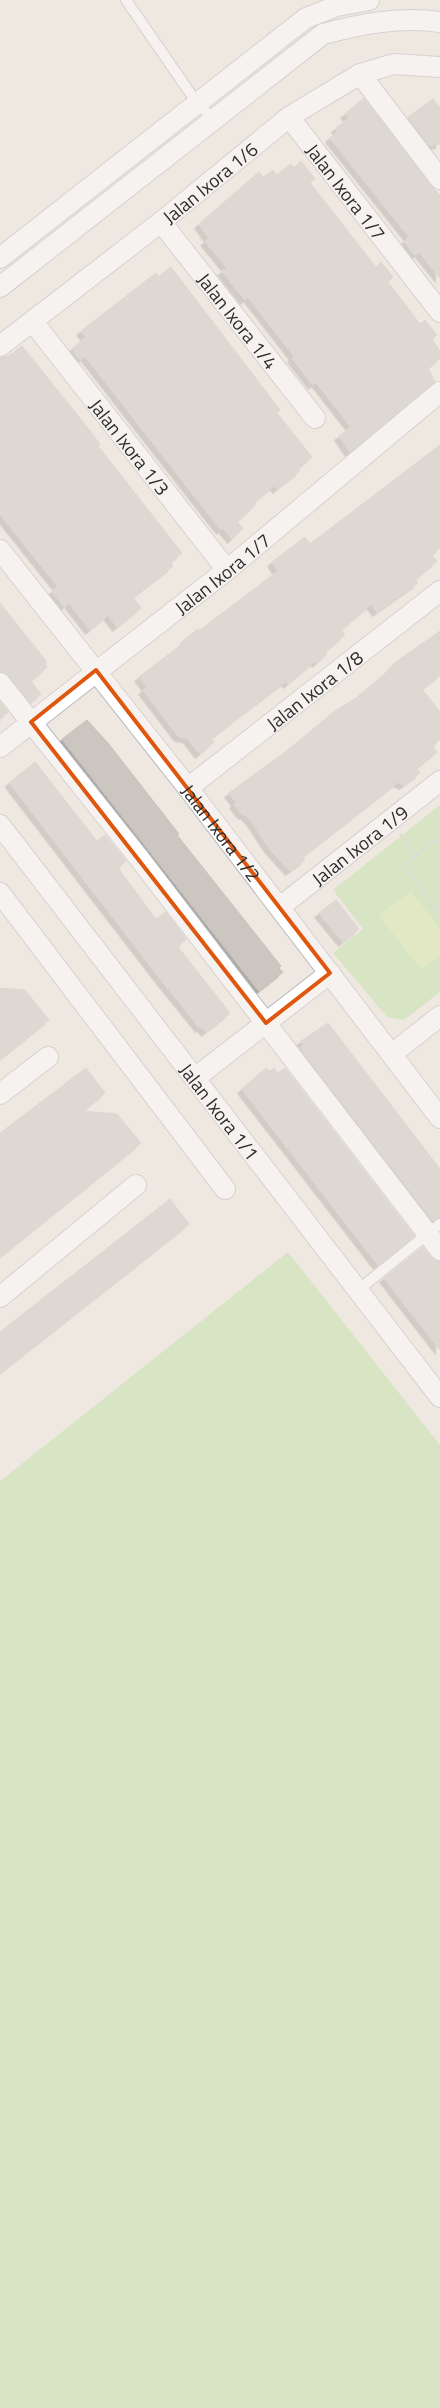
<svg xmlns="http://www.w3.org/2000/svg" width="440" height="2408" viewBox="0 0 440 2408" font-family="'Titillium Web',sans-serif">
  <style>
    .green { fill: #bde3a0 }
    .pitch { fill: #d0e99d }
    .building { fill: #cbc6bf; stroke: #cac3bb; filter: url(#shadow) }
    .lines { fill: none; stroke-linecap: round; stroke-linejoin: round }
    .lane-casing { stroke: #b5b8c0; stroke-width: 12 }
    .street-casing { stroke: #b5b8c0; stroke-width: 22 }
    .path { stroke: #c9c9c9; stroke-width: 3; stroke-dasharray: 4 2.5; stroke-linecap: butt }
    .lane { stroke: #fff; stroke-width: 10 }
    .street { stroke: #fff; stroke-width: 20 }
    .marked { fill: none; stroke: #df570e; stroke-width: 4; stroke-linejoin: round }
    .labels { text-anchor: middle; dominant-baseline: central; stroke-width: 4; stroke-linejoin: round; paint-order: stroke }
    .street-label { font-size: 19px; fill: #2e2e2e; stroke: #fff }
  </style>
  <defs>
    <filter id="shadow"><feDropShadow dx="-4.5" dy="4.5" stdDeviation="0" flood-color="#0004"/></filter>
  </defs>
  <rect width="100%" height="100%" fill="#efe8e1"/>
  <g class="green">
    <polygon points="440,805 440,992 404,1020 387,1017 333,953 363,929 333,890"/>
    <polygon points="288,1252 440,1445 440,2408 0,2408 0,1481"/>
  </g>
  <polygon class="pitch" points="411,891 440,929 440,955 421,970 379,915"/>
  <g class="building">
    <polygon points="364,98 431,186 440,195 440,278 419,252 415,255 404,241 409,237 330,138 338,131 336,128 349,118 345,114"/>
    <polygon points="433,99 440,108 440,144 429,145 408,117"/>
    <polygon points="301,161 315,179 310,183 376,267 381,262 393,277 388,282 420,324 425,320 437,335 432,339 440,351 440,358 428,368 435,382 350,452 339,436 351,427 316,382 313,385 292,358 294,356 248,297 245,300 222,271 227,268 205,241 209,238 199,224 259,172 263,177 273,170 277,175 291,164 294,168"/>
    <polygon points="171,267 280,410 277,413 312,457 298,468 300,471 277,489 275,485 255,501 255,505 237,522 243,528 232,539 223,528 221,530 85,356 80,360 72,349 86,337 81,331 156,273 158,277"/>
    <polygon points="22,346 87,427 100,444 98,446 182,553 170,562 173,566 133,597 141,608 117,627 108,615 90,630 69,603 64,607 52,591 58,587 0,514 0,358 10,355"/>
    <polygon points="440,445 440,548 431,554 437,561 415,579 418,583 377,612 371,604 341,630 345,635 326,651 327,654 317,663 315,661 288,684 286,681 241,715 211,739 214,742 200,754 187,738 179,737 143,690 147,687 139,677 186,641 185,639 198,629 200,630 278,571 272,562 285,552 305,537 310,544"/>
    <polygon points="0,603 47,662 45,664 47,667 31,681 41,694 30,702 9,676 0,671"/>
    <polygon points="440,631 440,675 422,689 440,712 440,739 432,745 437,752 416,768 420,773 404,785 398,782 302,857 305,860 290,871 269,848 252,822 245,814 243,815 234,804 236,802 229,793 289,749 335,711 356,698 385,674 396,662"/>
    <polygon points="0,702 8,712 0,719"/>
    <polygon points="87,720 108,743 179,834 177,835 281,966 279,968 283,972 259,991 62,739"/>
    <polygon points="35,762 97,841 105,835 126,861 118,868 156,919 166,912 186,939 178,947 230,1013 206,1032 202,1027 200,1028 162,981 12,786 10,782"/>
    <polygon points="336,900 359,929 343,942 319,913"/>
    <polygon points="0,988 25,990 49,1020 0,1059"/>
    <polygon points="328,1023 440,1169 440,1217 433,1221 300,1048 304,1045 301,1041"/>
    <polygon points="86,1068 105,1093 83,1111 117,1114 141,1143 0,1257 0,1133"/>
    <polygon points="266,1068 269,1071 274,1068 278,1073 285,1068 414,1236 378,1265 242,1089"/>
    <polygon points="170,1199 189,1224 0,1373 0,1332"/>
    <polygon points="423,1247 431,1258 440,1262 440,1350 384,1278"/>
  </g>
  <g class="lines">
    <defs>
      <g id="lane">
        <polyline points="126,0 197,103 214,120"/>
        <polyline points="357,1291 440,1224"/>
      </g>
      <g id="street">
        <polyline points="360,74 440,179"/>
        <path id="s1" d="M289 117 440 312"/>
        <path id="s2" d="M161 222 315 418"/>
        <polyline points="0,258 306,18 337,6 369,0"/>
        <path d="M0 287 323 34C361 24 401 16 440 22"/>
        <path id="s3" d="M33 322 227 570"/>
        <path id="s4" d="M0 346 161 222 289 117 360 74 394 64 440 67"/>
        <path id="s5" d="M0 550 188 788 440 1118"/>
        <polyline points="0,683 139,858 440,1250"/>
        <path id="s6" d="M0 747 227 570 440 392"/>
        <path id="s7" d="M188 788 440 591"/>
        <path id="s8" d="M0 825 440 1397"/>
        <polyline points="0,893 225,1189"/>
        <path id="s9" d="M280 907 440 781"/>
        <polyline points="392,1054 440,1016"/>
        <polyline points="195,1078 330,973"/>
        <polyline points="0,1094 48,1057"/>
        <polyline points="0,1297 136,1185"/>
      </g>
    </defs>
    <use href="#lane" class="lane-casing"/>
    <use href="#street" class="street-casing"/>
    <g class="path">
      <polyline points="400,834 417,855"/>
      <polyline points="440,836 407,863 406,869 440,915"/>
    </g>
    <use href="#lane" class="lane"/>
    <use href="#street" class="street"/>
  </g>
  <path d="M0 0H440V2408H0ZM96 670 330 973 266 1023 31 722Z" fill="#efe8e1" fill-opacity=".55" fill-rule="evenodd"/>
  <path class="marked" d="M96 670 330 973 266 1023 31 722Z"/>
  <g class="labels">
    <g class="street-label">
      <text stroke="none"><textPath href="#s4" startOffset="266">Jalan Ixora 1/6</textPath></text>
      <text stroke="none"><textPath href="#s1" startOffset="94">Jalan Ixora 1/7</textPath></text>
      <text stroke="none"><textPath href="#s2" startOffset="125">Jalan Ixora 1/4</textPath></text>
      <text stroke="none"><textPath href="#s3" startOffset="158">Jalan Ixora 1/3</textPath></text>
      <text stroke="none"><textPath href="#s6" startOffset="282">Jalan Ixora 1/7</textPath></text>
      <text stroke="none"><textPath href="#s7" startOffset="160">Jalan Ixora 1/8</textPath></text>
      <text stroke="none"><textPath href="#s5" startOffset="359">Jalan Ixora 1/2</textPath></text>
      <text stroke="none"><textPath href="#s9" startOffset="101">Jalan Ixora 1/9</textPath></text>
      <text stroke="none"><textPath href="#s8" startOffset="361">Jalan Ixora 1/1</textPath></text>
    </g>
  </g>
</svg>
